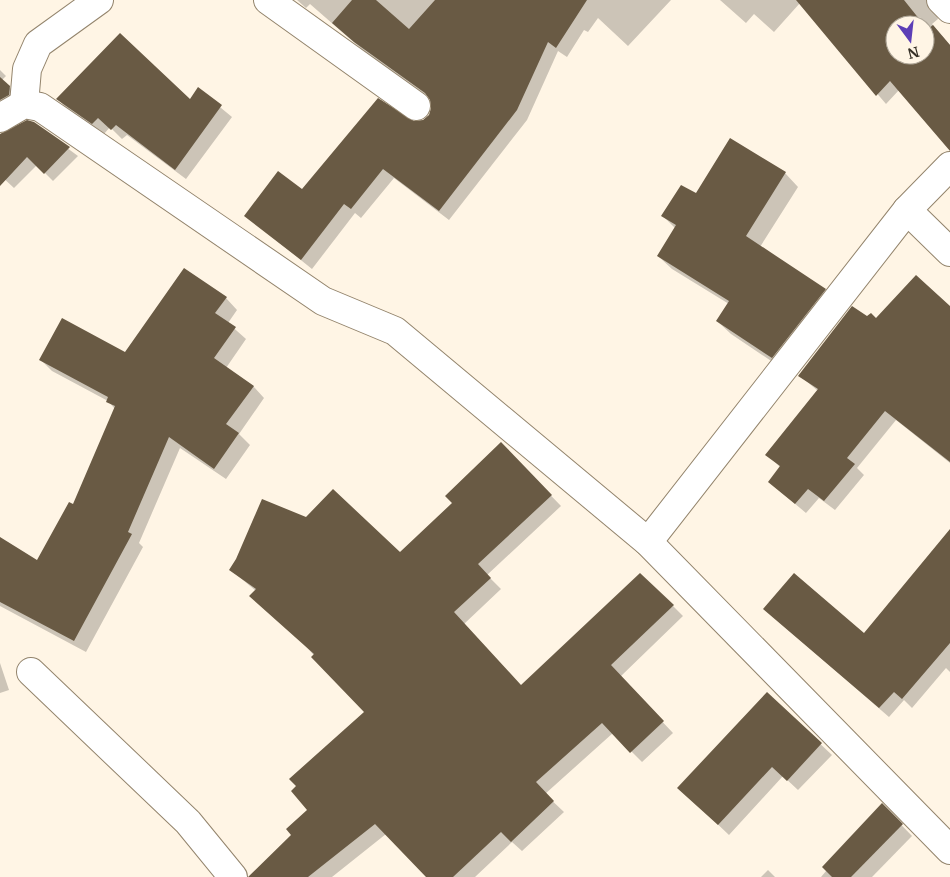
<svg xmlns="http://www.w3.org/2000/svg" width="950" height="877" viewBox="0 0 950 877" font-family="Merriweather,serif">
  <style>
    .shadow { fill: #0003; fill-rule: evenodd }
    .building { fill: #695a44 }
    .lines { fill: none; stroke-linecap: round; stroke-linejoin: round }
    .minor-casing { stroke: #93846c; stroke-width: 30 }
    .minor { stroke: #fff; stroke-width: 28 }
  </style>
  <rect width="100%" height="100%" fill="#fff5e5"/>
  <g class="shadow">
    <polygon points="297,0 671,0 628,46 598,18 588,32 584,30 567,57 558,51 527,120 449,220 394,178 361,218 355,213 312,269 246,216 302,191 414,123 423,121 430,115 433,108 432,99 365,52 310,4 306,8"/>
    <path d="M720 0H939L935 7 938 19 932 24 950 45V137L899 90 886 104 800 3 774 32 754 14 746 23ZM895 25H925V55H895Z"/>
    <polygon points="0,70 6,76 2,80 18,96 0,115"/>
    <polygon points="198,89 232,117 186,179 127,135 122,139 110,127 104,134 68,110 58,99 190,101"/>
    <polygon points="33,123 78,156 53,181 37,165 14,188 0,175 0,135"/>
    <polygon points="785,173 798,187 760,247 825,290 838,303 786,371 731,334 717,321 729,304 672,269 658,256 675,228 663,216 696,195"/>
    <polygon points="226,298 237,310 228,323 246,339 226,368 253,386 264,398 239,434 250,445 226,479 180,448 139,543 143,547 86,652 0,606 0,538 38,562 74,505 115,409 108,401 52,371 41,360 125,353"/>
    <polygon points="950,308 950,463 896,420 857,468 864,475 835,510 819,498 806,513 769,482 781,468 767,454 818,391 799,375 867,318 876,320"/>
    <polygon points="501,444 561,506 487,575 501,589 464,624 521,687 673,606 683,616 620,677 673,733 642,762 613,733 545,794 564,812 522,851 512,842 475,877 428,877 386,834 332,877 249,877 293,835 366,713 256,591 231,570 400,554 454,503"/>
    <polygon points="950,564 950,672 946,668 912,708 904,700 889,717 764,609 864,635"/>
    <polygon points="0,663 9,690 0,693"/>
    <polygon points="767,694 832,755 798,790 783,776 729,835 690,798"/>
    <polygon points="882,805 912,836 872,877 821,877"/>
    <polygon points="768,870 775,877 761,877"/>
  </g>
  <g class="building">
    <polygon points="352,0 376,0 409,29 435,0 587,0 556,48 548,42 517,110 439,211 383,169 351,209 344,204 301,260 244,216 278,171 302,189 378,98 414,121 423,120 429,115 431,108 430,100 425,93 354,42 332,23"/>
    <polygon points="796,0 904,0 924,25 895,25 895,55 925,55 925,26 928,29 933,25 950,45 950,151 890,81 876,96"/>
    <polygon points="120,33 190,99 198,87 222,105 175,170 116,125 111,130 98,118 92,124 56,99"/>
    <polygon points="0,77 10,86 9,95 0,100"/>
    <polygon points="27,120 34,122 70,147 44,174 27,157 0,186 0,134"/>
    <polygon points="730,138 786,172 746,236 826,289 772,358 716,321 729,301 657,256 676,225 661,216 681,185 696,193"/>
    <polygon points="184,268 227,297 215,313 236,327 214,358 254,386 226,424 239,433 214,469 169,437 128,532 132,534 74,641 0,602 0,537 37,560 69,502 73,504 115,406 106,402 108,397 39,360 62,318 125,352"/>
    <polygon points="916,275 950,306 950,462 885,411 847,458 855,464 824,501 808,489 795,504 768,482 780,466 765,455 818,389 798,376 852,306 867,316 871,313 876,318"/>
    <polygon points="501,442 552,495 478,564 491,578 454,612 521,685 640,573 674,605 611,665 664,721 630,753 602,723 536,782 554,801 511,842 501,832 453,877 426,877 375,824 308,877 248,877 291,835 286,829 307,810 291,791 296,786 289,779 364,712 311,657 314,654 249,596 256,589 229,570 236,559 262,499 306,517 333,489 400,552 452,503 445,496"/>
    <polygon points="950,529 950,643 902,699 894,692 879,708 763,609 794,573 864,633"/>
    <polygon points="767,692 822,743 787,781 772,767 718,825 677,788"/>
    <polygon points="882,803 903,824 851,877 832,877 822,867"/>
  </g>
  <g class="lines">
    <defs>
      <g id="minor">
        <polyline points="268,0 416,106"/>
        <polyline points="941,0 950,9"/>
        <polyline points="24,104 27,69 38,44 99,0"/>
        <polyline points="0,118 24,104 40,107 323,301 395,331 648,542 950,850"/>
        <polyline points="907,210 950,252"/>
        <polyline points="648,542 907,210 950,166"/>
        <polyline points="31,672 188,822 233,877"/>
      </g>
    </defs>
    <use href="#minor" class="minor-casing"/>
    <use href="#minor" class="minor"/>
  </g>
  <g transform="translate(910 40) rotate(165)"><circle r="24" fill="#fff5e5" stroke="#aea698"/>
  <path d="M0-4L9 19L0 12L-9 19Z" fill="#5c3eb6"/>
  <text y="-8" font-size="14" font-weight="bold" text-anchor="middle" fill="#352f25">N</text>
  </g>
</svg>
